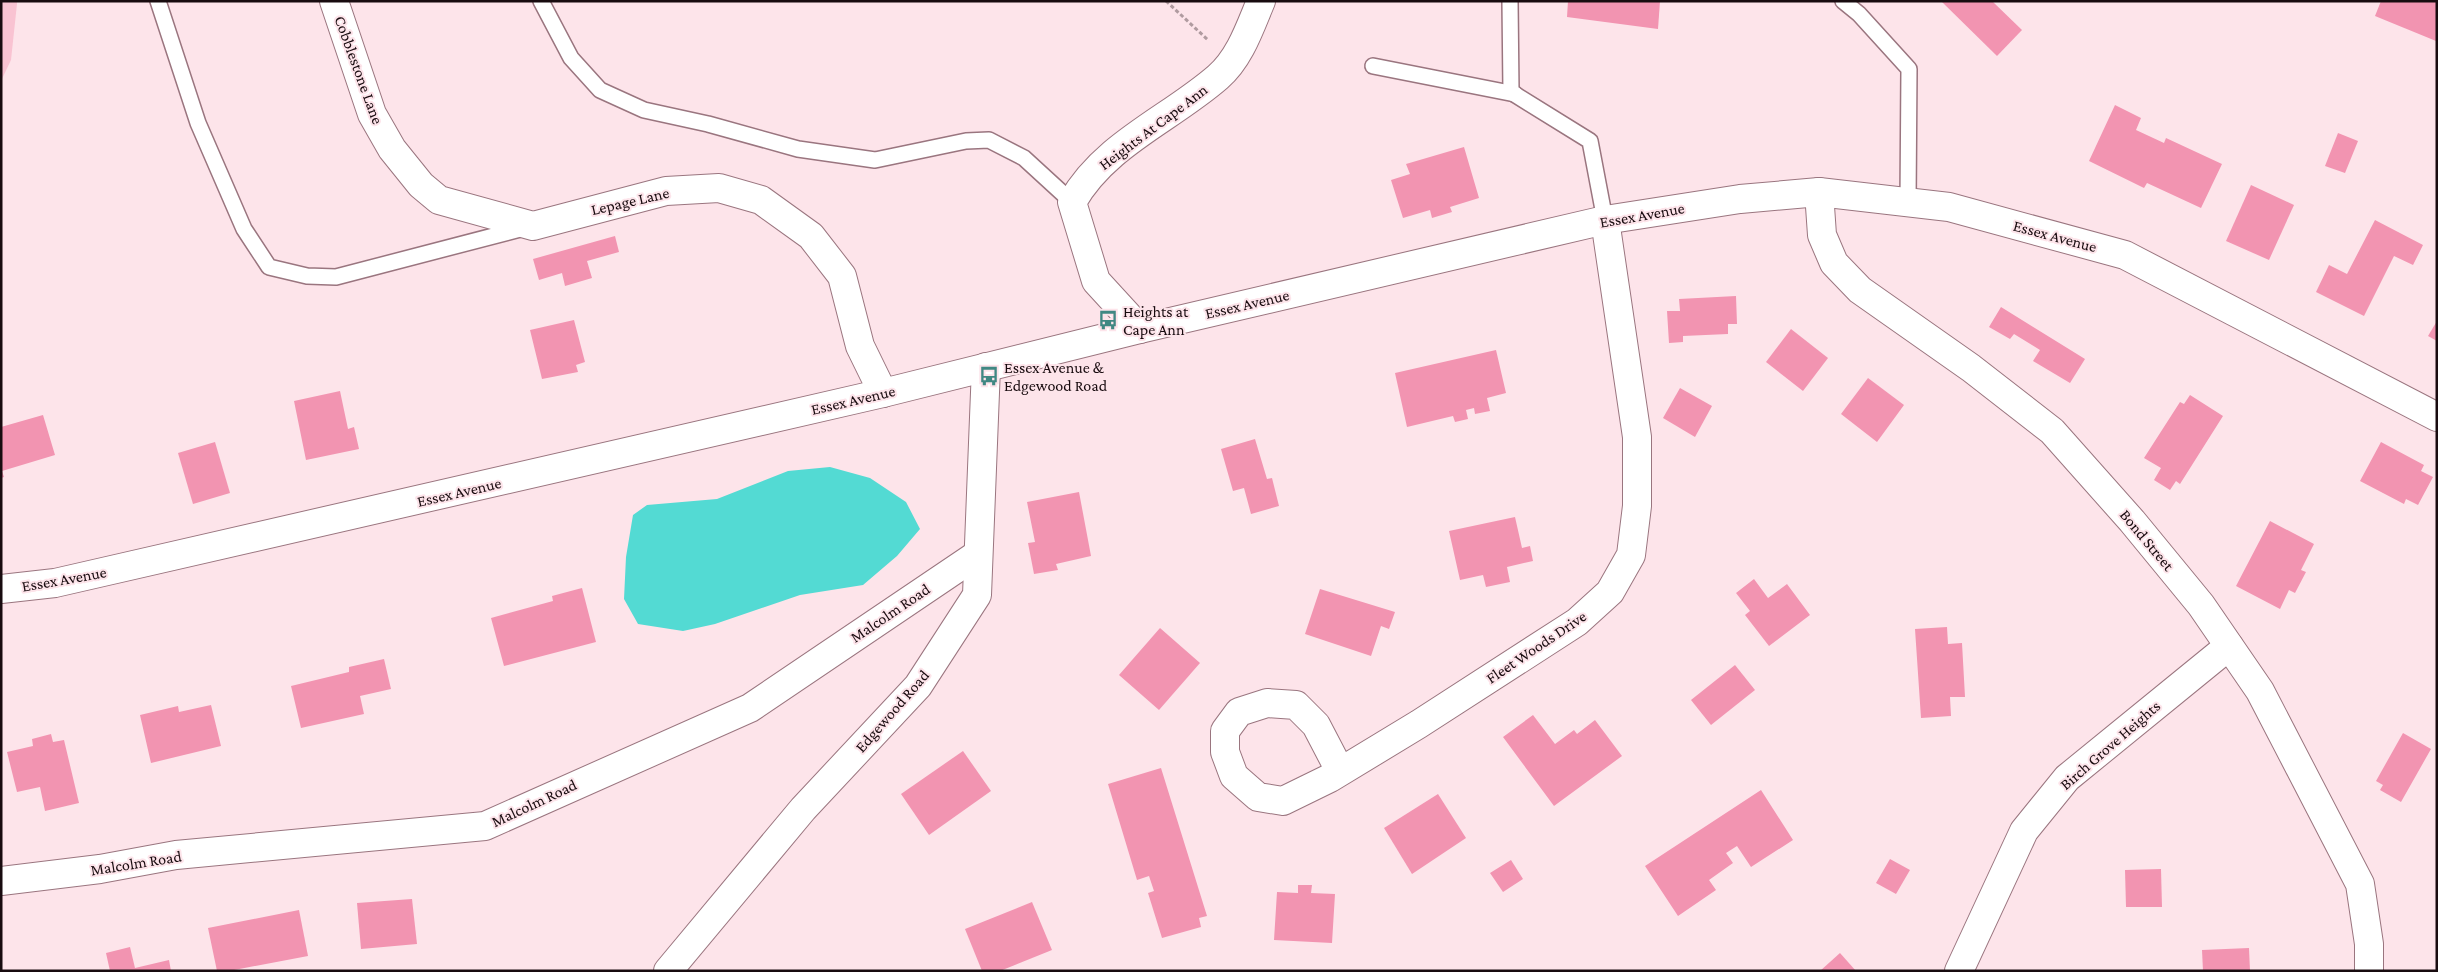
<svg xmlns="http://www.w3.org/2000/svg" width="2438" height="972" viewBox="0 0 2438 972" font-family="'Crimson Pro',serif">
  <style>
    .green { fill: #f9c3d2 }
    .water { fill: #53dad3 }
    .building { fill: #f294b1 }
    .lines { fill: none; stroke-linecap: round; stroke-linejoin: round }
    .service-casing { stroke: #9a757f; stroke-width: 18 }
    .minor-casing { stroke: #9a757f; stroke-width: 30 }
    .tertiary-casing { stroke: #9a757f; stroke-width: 30 }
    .path { stroke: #b09ba0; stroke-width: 3; stroke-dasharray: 4 2.5; stroke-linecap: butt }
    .service { stroke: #fff; stroke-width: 15 }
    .minor { stroke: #fff; stroke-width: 28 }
    .tertiary { stroke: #fff; stroke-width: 28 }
    .labels { text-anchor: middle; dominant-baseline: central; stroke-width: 4; stroke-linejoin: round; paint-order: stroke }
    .street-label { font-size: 16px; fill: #180b0f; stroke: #fde4ea }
    .poi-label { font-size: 16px; fill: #180b0f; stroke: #fde4ea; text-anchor: start }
  </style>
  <rect width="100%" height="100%" fill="#fde4ea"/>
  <polygon class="green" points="1,1 17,1 17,4 11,60 1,81"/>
  <polygon class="water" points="830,467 870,478 906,502 920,529 897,556 863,585 800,595 715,624 683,631 638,624 624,599 626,557 633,515 647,505 717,499 788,471"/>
  <g class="building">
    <polygon points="1568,1 1660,1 1658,29 1567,17"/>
    <polygon points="1941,1 1992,1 2022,30 1997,56"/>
    <polygon points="2381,1 2437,1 2436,41 2375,16"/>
    <polygon points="2115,105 2141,118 2136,130 2164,143 2166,138 2222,164 2201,208 2147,183 2144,188 2089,161"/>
    <polygon points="2338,133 2358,141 2345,173 2325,166"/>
    <polygon points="1464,147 1479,198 1450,207 1452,212 1432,218 1430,210 1403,218 1391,180 1410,174 1406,164"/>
    <polygon points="2251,185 2294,205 2269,260 2226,241"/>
    <polygon points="2375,220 2423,245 2413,265 2394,256 2364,316 2316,292 2329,265 2347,274"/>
    <polygon points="615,236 619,252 587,261 592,278 565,286 562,273 539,280 533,259"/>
    <polygon points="1736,296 1737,324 1728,324 1728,334 1683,336 1683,342 1669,343 1667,311 1680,311 1679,299"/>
    <polygon points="2001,307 2085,359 2070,383 2033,361 2040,350 2014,334 2010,339 1989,327"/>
    <polygon points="574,320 585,362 576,365 578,372 542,379 530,330"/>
    <polygon points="2437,321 2437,341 2428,336"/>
    <polygon points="1791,329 1828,358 1803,391 1766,362"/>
    <polygon points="1496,350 1506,393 1487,398 1490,411 1475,414 1474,408 1466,410 1468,419 1455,422 1453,416 1407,427 1395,373"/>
    <polygon points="1868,378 1904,405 1877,442 1841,414"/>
    <polygon points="1680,388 1712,406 1695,437 1663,418"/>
    <polygon points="340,391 348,429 354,427 359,449 306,460 294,401"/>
    <polygon points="2190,395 2223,416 2180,484 2176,481 2170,490 2154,480 2161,468 2144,458 2180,402 2184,404"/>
    <polygon points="43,415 55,455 2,471 4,477 1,478 1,427"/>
    <polygon points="1255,439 1267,479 1272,478 1279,506 1251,514 1244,488 1233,491 1221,449"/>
    <polygon points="215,442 230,493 193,504 178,453"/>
    <polygon points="2381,442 2424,465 2421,471 2433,477 2418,505 2406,499 2404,504 2360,481"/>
    <polygon points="1079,492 1091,556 1056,564 1058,570 1034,574 1028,543 1035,542 1027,502"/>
    <polygon points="1515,517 1522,548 1530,546 1533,561 1507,567 1510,582 1486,587 1483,575 1460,580 1449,531"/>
    <polygon points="2270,521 2314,544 2301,570 2306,572 2295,593 2289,590 2280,609 2236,586"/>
    <polygon points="1754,579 1768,598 1787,584 1810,615 1769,646 1745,615 1750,611 1736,593"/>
    <polygon points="582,588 596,642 504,666 491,618 553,601 552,596"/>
    <polygon points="1320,589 1395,612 1389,629 1381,626 1371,656 1305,634"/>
    <polygon points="1947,627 1948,644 1962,643 1965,697 1950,697 1951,716 1921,718 1915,629"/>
    <polygon points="1160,628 1200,663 1159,710 1119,675"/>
    <polygon points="384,659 391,689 360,696 364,714 301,728 291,686 349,672 349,667"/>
    <polygon points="1735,665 1755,690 1711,725 1691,700"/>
    <polygon points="211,705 221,746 151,763 140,715 178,706 179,712"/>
    <polygon points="1533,715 1555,744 1574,730 1577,734 1595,720 1622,756 1554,806 1503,737"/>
    <polygon points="2403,733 2431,749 2401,802 2380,790 2383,785 2376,781"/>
    <polygon points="51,734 53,742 64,740 79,803 45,811 40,787 17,792 7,752 33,746 32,739"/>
    <polygon points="963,751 991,791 929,835 901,794"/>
    <polygon points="1161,768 1207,916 1199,918 1201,927 1162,938 1148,893 1154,891 1149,876 1137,880 1108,784"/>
    <polygon points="1761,790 1793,840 1751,867 1737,846 1726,853 1733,863 1709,880 1716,890 1678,916 1645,866"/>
    <polygon points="1438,794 1466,838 1412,874 1384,828"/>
    <polygon points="1890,859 1910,870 1896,894 1876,883"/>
    <polygon points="1511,860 1523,879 1503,892 1490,873"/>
    <polygon points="2161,869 2162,907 2126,907 2125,870"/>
    <polygon points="1298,885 1312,885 1311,893 1335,894 1332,943 1274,940 1277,892 1298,893"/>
    <polygon points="412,899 417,944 361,949 357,903"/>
    <polygon points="1032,902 1052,950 1000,971 982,971 965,929"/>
    <polygon points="299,910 308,956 229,971 217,971 208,928"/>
    <polygon points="130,947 135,968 169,960 171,971 110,971 106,953"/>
    <polygon points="2249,948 2250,971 2203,971 2202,950"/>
    <polygon points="1840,953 1856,971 1820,971"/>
  </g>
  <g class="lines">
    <defs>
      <g id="service">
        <polyline points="158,1 198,123 244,229 269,267 307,276 336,277 524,228"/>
        <polyline points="541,1 571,58 600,90 644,110 708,124 798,149 875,160 966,141 989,140 1024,158 1072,202"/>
        <polyline points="1510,1 1511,92 1590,141 1605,220"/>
        <polyline points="1843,1 1859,14 1909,69 1908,202"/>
        <polyline points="1373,66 1515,94"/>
      </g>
      <g id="minor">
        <polyline points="334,1 372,114 392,149 421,185 439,200 533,226 666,191 719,188 761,200 811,236 842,276 860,346 883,393"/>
        <polyline points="1819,192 1822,235 1834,263 1860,290 1971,368 2052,431 2132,521 2201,605 2260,691 2360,884 2369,944 2369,971"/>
        <path d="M1140 329 1096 281 1072 202C1105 144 1170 119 1218 77 1240 58 1250 27 1261 1"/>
        <polyline points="1340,771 1316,725 1296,705 1267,703 1239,712 1225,731 1225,752 1234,776 1258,797 1283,801 1330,778 1419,724 1577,622 1610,592 1631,555 1637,506 1637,437 1605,220"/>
        <polyline points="1,881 100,869 176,855 485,826 750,708 978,554"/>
        <polyline points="668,971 803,809 918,686 977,595 986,367"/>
        <polyline points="1959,971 2024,831 2067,778 2229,646"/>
      </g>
      <polyline id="tertiary" points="1,589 55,583 883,393 1140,329 1605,220 1740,199 1819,192 1949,207 2125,255 2437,417"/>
    </defs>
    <use href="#service" class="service-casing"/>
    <use href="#minor" class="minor-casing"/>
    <use href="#tertiary" class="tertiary-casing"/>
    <polyline class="path" points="1166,1 1208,40"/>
    <use href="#service" class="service"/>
    <use href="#minor" class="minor"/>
    <use href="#tertiary" class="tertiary"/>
  </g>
  <defs>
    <symbol id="bus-bare" viewBox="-9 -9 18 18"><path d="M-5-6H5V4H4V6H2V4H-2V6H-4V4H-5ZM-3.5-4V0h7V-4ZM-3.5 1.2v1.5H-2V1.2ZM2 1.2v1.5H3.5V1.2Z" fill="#408883" stroke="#fde4ea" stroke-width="2.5" paint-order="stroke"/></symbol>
  </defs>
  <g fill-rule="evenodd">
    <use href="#bus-bare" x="1094" y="306" width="28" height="28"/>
    <use href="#bus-bare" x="975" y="362" width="28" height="28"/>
  </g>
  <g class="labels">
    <g class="street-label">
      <text transform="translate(359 70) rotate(70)">Cobblestone Lane</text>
      <text transform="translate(1153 127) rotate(-37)">Heights At Cape Ann</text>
      <text transform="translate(630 201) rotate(-13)">Lepage Lane</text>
      <text transform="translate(1642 215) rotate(-10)">Essex Avenue</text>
      <text transform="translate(2055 236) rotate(15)">Essex Avenue</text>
      <text transform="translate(1247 304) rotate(-13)">Essex Avenue</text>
      <text transform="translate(853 400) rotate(-13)">Essex Avenue</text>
      <text transform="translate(459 492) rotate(-13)">Essex Avenue</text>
      <text transform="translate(2147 540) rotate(50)">Bond Street</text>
      <text transform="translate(64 579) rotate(-10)">Essex Avenue</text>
      <text transform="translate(890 613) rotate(-34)">Malcolm Road</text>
      <text transform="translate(1536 647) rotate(-34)">Fleet Woods Drive</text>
      <text transform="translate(892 711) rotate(-49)">Edgewood Road</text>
      <text transform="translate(2110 745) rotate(-41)">Birch Grove Heights</text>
      <text transform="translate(534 803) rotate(-25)">Malcolm Road</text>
      <text transform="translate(136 863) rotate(-9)">Malcolm Road</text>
    </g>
    <g class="poi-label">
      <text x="1123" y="311">Heights at<tspan x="1123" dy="18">Cape Ann</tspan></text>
      <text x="1004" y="367">Essex Avenue &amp;<tspan x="1004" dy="18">Edgewood Road</tspan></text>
    </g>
  </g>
  <rect width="2438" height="972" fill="none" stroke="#180b0f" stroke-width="5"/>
</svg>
